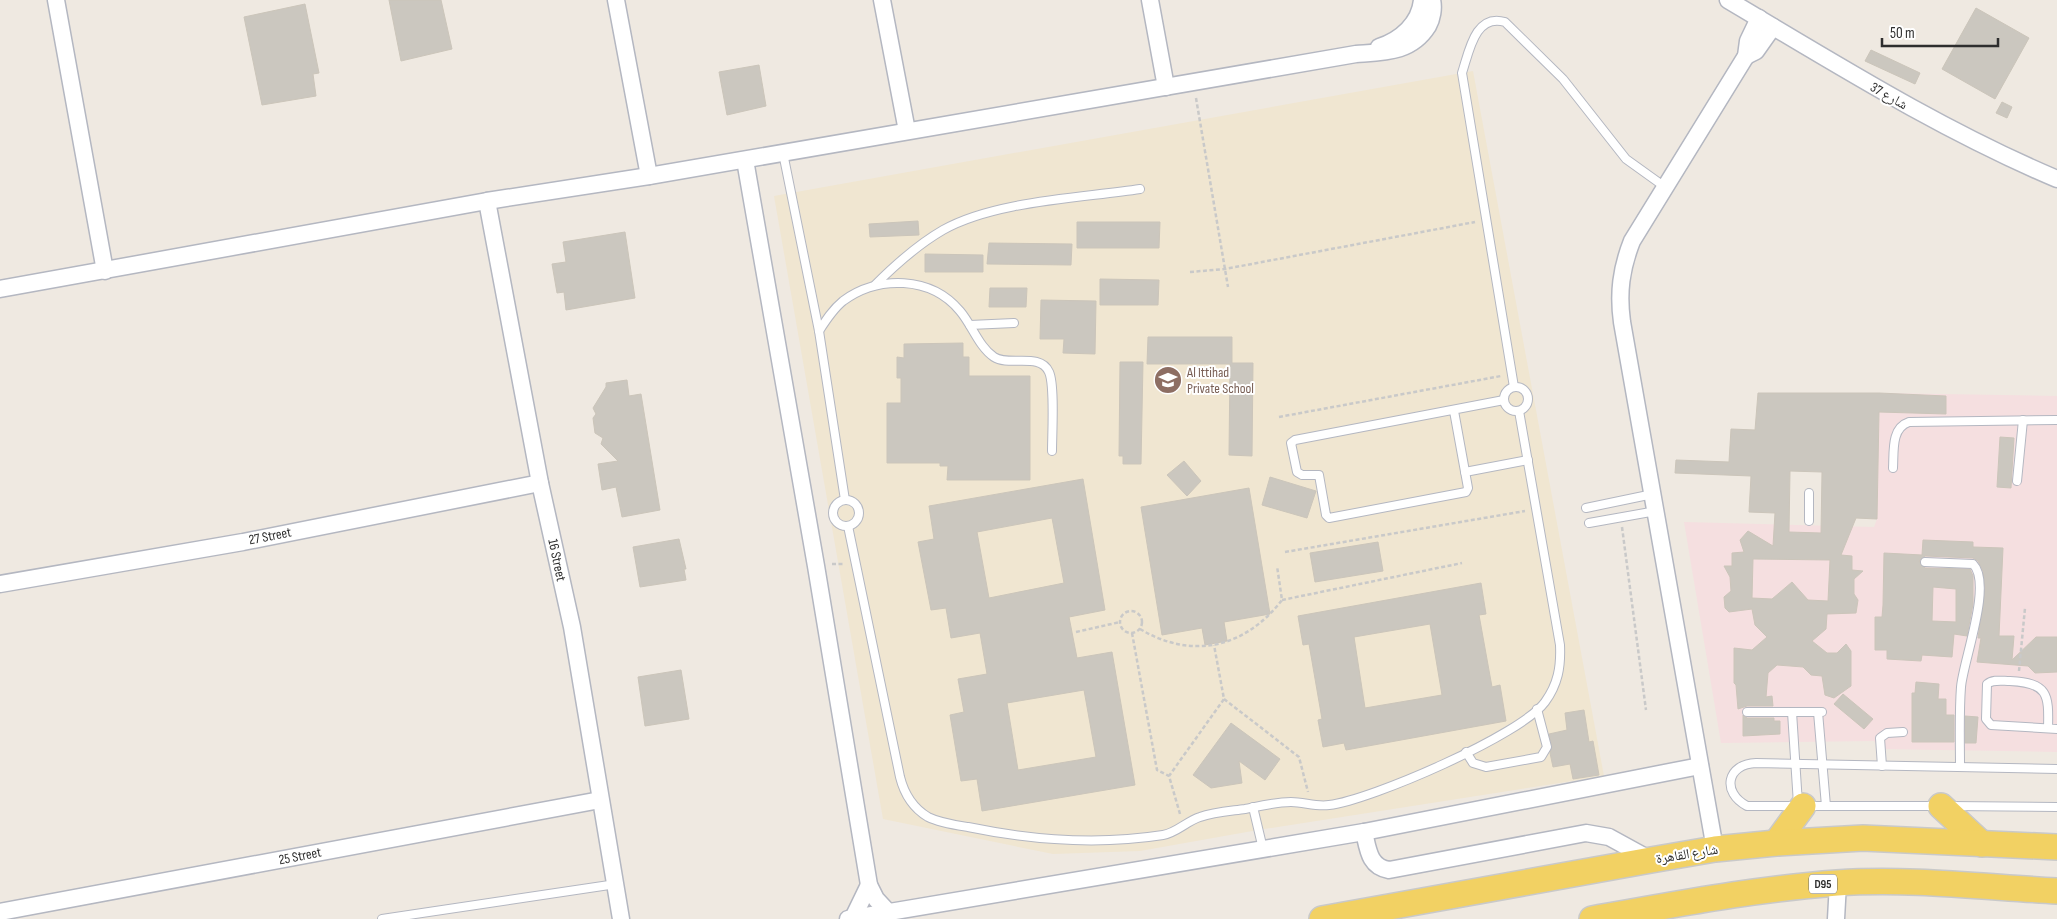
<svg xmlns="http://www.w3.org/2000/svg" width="2057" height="919" viewBox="0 0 2057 919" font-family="'Sofia Sans Condensed','Noto Naskh Arabic',sans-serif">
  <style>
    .education { fill: #f0e6d1 }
    .medical { fill: #f5dfe0 }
    .building { fill: #cbc7bf; stroke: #cbc5ba; fill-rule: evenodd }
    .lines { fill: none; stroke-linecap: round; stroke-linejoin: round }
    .service-casing { stroke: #b4b7c1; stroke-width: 10 }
    .minor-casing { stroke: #b4b7c1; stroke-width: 19 }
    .primary-casing { stroke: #c9c9c9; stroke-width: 28 }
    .path { stroke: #c9c9c9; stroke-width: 2.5; stroke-dasharray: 4 2.5; stroke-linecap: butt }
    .service { stroke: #fff; stroke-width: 8 }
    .minor { stroke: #fff; stroke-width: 16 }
    .primary { stroke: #f2d163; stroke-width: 25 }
    .labels { text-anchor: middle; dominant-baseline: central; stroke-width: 4; stroke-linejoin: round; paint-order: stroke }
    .shield { fill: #fff; stroke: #6d6d6d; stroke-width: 1 }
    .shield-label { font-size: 12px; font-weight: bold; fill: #2e2e2e }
    .street-label { font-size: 14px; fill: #2e2e2e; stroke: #fff }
    .education-label { font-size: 14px; fill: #785e54; stroke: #fff; text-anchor: start }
  </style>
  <rect width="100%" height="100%" fill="#efe9e1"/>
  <polygon class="education" points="1473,71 1604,776 1258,830 1140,851 1053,854 883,819 774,196"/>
  <polygon class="medical" points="1879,393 2057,396 2057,752 1880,749 1874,741 1721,743 1684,522 1874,527 1877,519"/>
  <g class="building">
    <polygon points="389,0 441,0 452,49 401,61"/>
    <polygon points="305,4 319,73 313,74 316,96 262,105 244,17"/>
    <polygon points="1976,8 2029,38 1995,99 1942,69"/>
    <polygon points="1871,50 1920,73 1915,84 1865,61"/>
    <polygon points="759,65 766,106 727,115 719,72"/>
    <polygon points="2002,102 2012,107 2007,118 1996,113"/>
    <polygon points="918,221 919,235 870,237 869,224"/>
    <polygon points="1077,222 1160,222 1159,248 1077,248"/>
    <polygon points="625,232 635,298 566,310 564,292 557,293 552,264 566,262 563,242"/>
    <polygon points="989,243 1072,244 1071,265 987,264"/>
    <polygon points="925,254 983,255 983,272 925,272"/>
    <polygon points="1100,279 1159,280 1158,305 1100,305"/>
    <polygon points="990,288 1027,288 1026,307 989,307"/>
    <polygon points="1041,300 1096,301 1095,354 1063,353 1064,339 1040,339"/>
    <polygon points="1148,337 1232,337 1232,363 1253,363 1252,456 1229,455 1230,364 1147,364"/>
    <polygon points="963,343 963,357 969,357 969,376 1030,376 1030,480 947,480 948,466 940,466 940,463 887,463 887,403 901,403 901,378 897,378 897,357 904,358 904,344"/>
    <polygon points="1120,362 1143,362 1141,464 1123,464 1123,456 1119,456"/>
    <polygon points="627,380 629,396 641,394 660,510 622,517 616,487 602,490 598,464 618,461 601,444 603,438 595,433 593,418 596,414 593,408 606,387 606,383"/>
    <path d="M1758 393H1879L1946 396V414L1879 412 1877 519 1856 518 1841 555 1852 556V570L1863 571 1854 579V594L1858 600 1856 613 1827 614 1826 629 1812 641 1827 653H1837L1846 644 1851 651V686L1834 698 1825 695 1822 676 1811 675 1803 667 1777 665 1768 673 1766 697 1772 696 1773 706H1747L1738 709 1736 685 1734 683V648L1752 650 1767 637 1755 625 1752 609 1729 612 1725 608 1724 597 1731 591 1730 577 1724 566H1732V553L1744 552 1740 540 1748 531 1773 546 1775 513 1749 512 1751 476 1675 473 1676 460 1729 462 1731 429 1755 430ZM1790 471 1822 472 1821 533 1789 532ZM1753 559 1830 560 1828 601 1808 600 1792 582 1772 599 1752 598Z"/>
    <polygon points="2000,437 2014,438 2011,488 1997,487"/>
    <polygon points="1184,461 1201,481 1187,496 1167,475"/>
    <polygon points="1270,477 1316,491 1307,518 1262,505"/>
    <path d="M1083 479 1105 610 1069 617 1077 658 1112 652 1135 785 982 811 977 779 961 781 950 715 964 712 958 679 987 674 980 633 951 638 946 608 931 610 918 542 934 539 929 506ZM1052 518 1064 583 989 598 977 532ZM1084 690 1096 757 1018 770 1007 703Z"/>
    <polygon points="1249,488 1270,614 1224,622 1227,641 1205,645 1202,628 1162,635 1141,507"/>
    <polygon points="679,539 686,569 684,569 686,580 640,587 633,547"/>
    <path d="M1923 540 1973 542V547L2003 548 1999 636H2014L2012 660 2036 637H2057V672L2035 673 2028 666 1977 662 1981 638H1978L1985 588 1983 571 1978 561 1973 558 1925 556 1919 561 1925 568 1970 569 1973 576V604L1967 636 1954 634 1952 657 1922 655 1921 661 1887 659V650H1875V617H1882L1883 605 1884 553 1922 555ZM1933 587 1956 589V622L1932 621Z"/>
    <polygon points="1378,542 1383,571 1315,582 1310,553"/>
    <path d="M1481 583 1486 614 1479 615 1492 687 1500 685 1506 721 1346 750 1344 743 1323 747 1318 720 1322 719 1309 644 1303 645 1298 616ZM1430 624 1442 695 1365 708 1354 637Z"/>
    <polygon points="681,670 689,719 645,726 638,677"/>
    <polygon points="1916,682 1939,684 1938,699 1946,699 1946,715 1954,715 1954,742 1912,742 1912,693 1915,693"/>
    <polygon points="1843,694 1873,719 1864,729 1834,704"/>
    <polygon points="1584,710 1589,742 1593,741 1599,775 1573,779 1570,764 1553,767 1550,753 1552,746 1549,734 1567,730 1565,713"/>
    <polygon points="1743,715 1747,718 1774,718 1774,721 1780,721 1780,734 1743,736"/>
    <polygon points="1965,716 1978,717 1976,743 1965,743"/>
    <polygon points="1231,723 1280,759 1265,780 1239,761 1242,783 1211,788 1193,775"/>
  </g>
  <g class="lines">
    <defs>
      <g id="service">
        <polyline points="783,153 819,331 845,500"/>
        <path d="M875 285C896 264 917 245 943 230 994 201 1081 198 1140 189"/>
        <polyline points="970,325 1014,323"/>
        <path d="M819 331C826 320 833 309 843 301 878 275 931 276 960 311 972 325 979 347 994 357 1009 367 1040 352 1049 372 1055 385 1052 435 1052 451"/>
        <circle cx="1516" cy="399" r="12"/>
        <path d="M1514 387 1462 73C1469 52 1475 13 1505 22L1563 79 1626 159 1665 187"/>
        <polyline points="1454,411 1468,488 1466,492 1329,518 1326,515 1319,475 1302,475 1297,472 1291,443 1295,440 1504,400"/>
        <path d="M1893 468C1894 451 1891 428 1909 422L2057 420"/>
        <polyline points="1465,472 1528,460"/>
        <polyline points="2017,481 2023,420"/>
        <polyline points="1809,493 1809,521"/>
        <circle cx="846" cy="513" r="13"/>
        <polyline points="1586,508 1653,494"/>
        <polyline points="1589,523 1656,511"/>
        <path d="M848 526 900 777C904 793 913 808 928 817 940 823 955 825 968 827 1031 840 1099 845 1163 835 1176 833 1187 821 1200 817 1214 812 1231 811 1245 809 1260 806 1276 802 1291 802 1304 802 1316 807 1329 805 1371 800 1521 735 1545 702 1558 684 1561 667 1560 645L1519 411"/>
        <path d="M1925 562 1973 564C1993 584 1963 661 1961 687 1959 713 1960 740 1960 767"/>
        <polyline points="1747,712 1822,712"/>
        <polyline points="1792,712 1798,804"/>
        <polyline points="1818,712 1826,806"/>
        <path d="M2048 728C2049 694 2048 683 2010 681 2002 681 1993 679 1987 684L1986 719 1991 725 2057 729"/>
        <polyline points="1466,752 1473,763 1486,767 1541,757 1547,747 1537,709"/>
        <polyline points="1882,766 1880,738 1887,733 1903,732"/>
        <path d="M1939 806H1747C1721 792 1727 764 1756 763L2057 769"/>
        <polyline points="1950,806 2057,807"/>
        <polyline points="1253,807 1263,849"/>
        <polyline points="382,919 616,884"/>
      </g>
      <g id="minor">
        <polyline points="56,0 105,271"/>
        <polyline points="616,0 649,176"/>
        <polyline points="882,0 907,131"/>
        <polyline points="1150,0 1166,87"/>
        <path d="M1728 0C1836 64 1941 130 2057 179"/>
        <path d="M1379 47C1401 40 1420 23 1422 0"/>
        <polyline points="1746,56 1756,51 1773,27"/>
        <polyline points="745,160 816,566 869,885 876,899 889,913"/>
        <polyline points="487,201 540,483 572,627 621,919"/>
        <path d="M0 289 487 201 649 176 1356 54C1384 52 1411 53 1428 26 1432 19 1434 8 1432 0"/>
        <polyline points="0,584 243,542 540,483"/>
        <path d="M1364 832C1368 849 1369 867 1389 870L1586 833 1609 837 1651 860"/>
        <path d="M1715 849 1622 322C1618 293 1621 269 1632 241L1746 56 1748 41 1759 18"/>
        <polyline points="0,912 600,800"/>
        <polyline points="853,918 869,885"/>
        <polyline points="848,919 1364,832 1700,766"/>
        <polyline points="1836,919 1838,883"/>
      </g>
      <g id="primary">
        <polyline points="1941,806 1982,844"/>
        <polyline points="1776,843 1803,806"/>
        <polyline points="1322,919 1651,860 1715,849 1776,843 1863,838 2057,847"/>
        <path d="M1592 919C1673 905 1754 889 1837 883 1910 878 1984 887 2057 891"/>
      </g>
    </defs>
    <use href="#service" class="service-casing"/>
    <use href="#minor" class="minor-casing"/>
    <use href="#primary" class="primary-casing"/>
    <g class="path">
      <polyline points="1196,98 1228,287"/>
      <polyline points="1190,272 1225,269 1475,222"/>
      <polyline points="1279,417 1501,376"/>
      <polyline points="1622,527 1646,710"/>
      <polyline points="1285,552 1525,511"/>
      <polyline points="832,564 844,564"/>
      <polyline points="1282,600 1462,563"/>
      <circle cx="1131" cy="622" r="11"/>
      <path d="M1140 629C1192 660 1245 648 1282 600L1277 566"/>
      <polyline points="1076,632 1120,622"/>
      <polyline points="1132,633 1157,770 1169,776"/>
      <polyline points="2019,671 2025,608"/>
      <polyline points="1224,699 1299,757 1308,792"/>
      <polyline points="1180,814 1169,776 1224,699 1214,645"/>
    </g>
    <use href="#service" class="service"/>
    <use href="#minor" class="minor"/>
    <use href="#primary" class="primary"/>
  </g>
  <defs>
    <symbol id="school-disc" viewBox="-11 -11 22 22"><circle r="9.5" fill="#8d6e63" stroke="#fff"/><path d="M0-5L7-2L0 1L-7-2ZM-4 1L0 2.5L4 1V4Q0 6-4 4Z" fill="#fff"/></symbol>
  </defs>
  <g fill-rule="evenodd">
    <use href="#school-disc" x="1152" y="364" width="32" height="32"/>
  </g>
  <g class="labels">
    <rect class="shield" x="1809" y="874.5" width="28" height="19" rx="4"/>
    <g class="shield-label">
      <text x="1823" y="884">D95</text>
    </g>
    <g class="street-label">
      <text transform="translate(1889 96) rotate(30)">شارع 37</text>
      <text transform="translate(270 536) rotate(-11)">27 Street</text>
      <text transform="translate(557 560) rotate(78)">16 Street</text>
      <text transform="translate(1687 854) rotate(-9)">شارع القاهرة</text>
      <text transform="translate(300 856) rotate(-11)">25 Street</text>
    </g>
    <g class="education-label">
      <text x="1187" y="372">Al Ittihad<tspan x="1187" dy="16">Private School</tspan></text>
    </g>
  </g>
  <path d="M1882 38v8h116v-8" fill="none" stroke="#2e2e2e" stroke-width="2.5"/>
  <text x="1890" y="38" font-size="15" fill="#2e2e2e" stroke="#ffffff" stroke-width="4" paint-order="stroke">50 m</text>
</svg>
